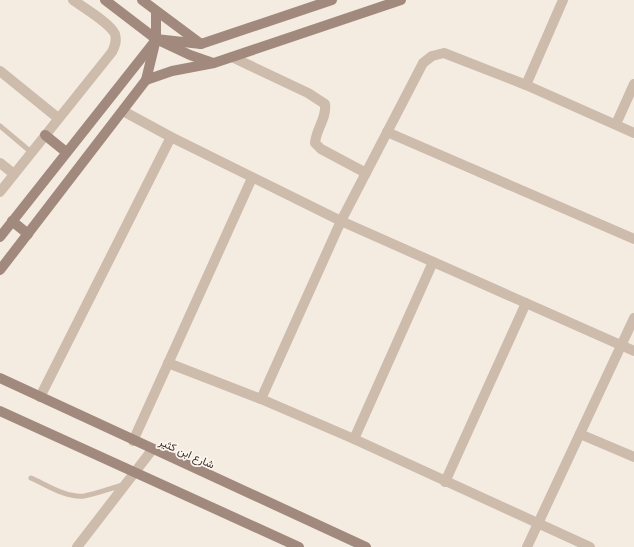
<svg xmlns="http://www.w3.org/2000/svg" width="634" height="547" viewBox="0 0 634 547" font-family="'DM Sans',Vazirmatn,sans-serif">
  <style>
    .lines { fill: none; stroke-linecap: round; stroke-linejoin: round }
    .lane { stroke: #cdbbac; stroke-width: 5 }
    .street { stroke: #cdbbac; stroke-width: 10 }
    .secondary { stroke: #a18a7d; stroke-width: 10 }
    .labels { text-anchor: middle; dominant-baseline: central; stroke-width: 3.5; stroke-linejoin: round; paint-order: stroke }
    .street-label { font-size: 11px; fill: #3b302b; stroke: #fbf5ee }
  </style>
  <rect width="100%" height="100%" fill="#f4ebe1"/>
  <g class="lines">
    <g class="lane">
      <polyline points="0,126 31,152"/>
      <path d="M31 478C47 485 66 498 84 496 97 494 111 488 123 485"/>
    </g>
    <g class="street">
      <path d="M232 57 308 93 325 104C327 118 316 129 315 143L321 149 366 173"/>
      <polyline points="0,71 58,118"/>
      <polyline points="526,85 563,0"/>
      <polyline points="123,111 171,137 341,221 634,351"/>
      <polyline points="616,124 634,84"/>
      <polyline points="387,132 634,239"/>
      <polyline points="0,163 14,174"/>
      <path d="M0 192 112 52C115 46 117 41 115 34 110 23 84 8 73 0"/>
      <polyline points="168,363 261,399 354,439 590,547"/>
      <polyline points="40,397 171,137"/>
      <polyline points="261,399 341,221 423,63 432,56 444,53 526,85 634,133"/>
      <polyline points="580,434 634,457"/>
      <polyline points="354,439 433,262"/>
      <polyline points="133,441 252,178"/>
      <polyline points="445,482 526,303"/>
      <polyline points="77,547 152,450"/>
      <polyline points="527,547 634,318"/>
    </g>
    <g class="secondary">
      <polyline points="105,0 156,39 190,55 213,63"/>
      <polyline points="142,0 201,44"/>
      <polyline points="156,39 201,44 332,0"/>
      <polyline points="146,80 172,71 214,63 401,0"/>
      <polyline points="45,135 66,152"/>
      <polyline points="12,221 28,234"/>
      <polyline points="0,237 155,41"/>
      <polyline points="0,270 146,80 156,39 156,11"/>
      <polyline points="0,378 366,547"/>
      <polyline points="0,411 299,547"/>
    </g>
  </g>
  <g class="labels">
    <g class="street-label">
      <text transform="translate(187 453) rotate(24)">شارع ابن كثير</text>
    </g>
  </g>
</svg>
